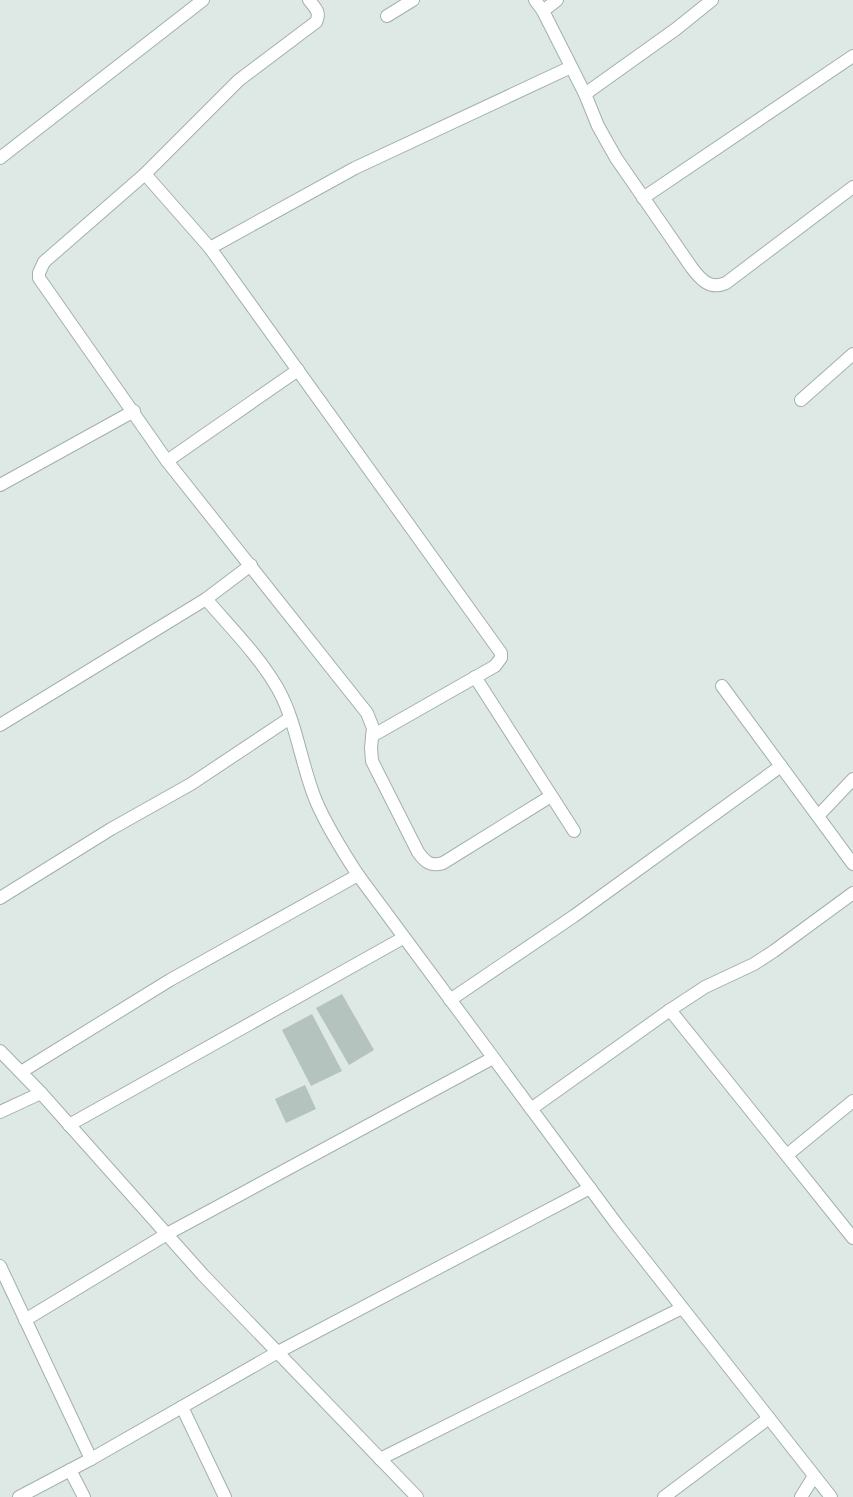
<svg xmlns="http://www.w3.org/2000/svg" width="853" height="1497" viewBox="0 0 853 1497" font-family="'Alegreya Sans',sans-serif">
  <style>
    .building { fill: #b4c3be }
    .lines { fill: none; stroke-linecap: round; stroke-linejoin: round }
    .street-casing { stroke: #a2b0ac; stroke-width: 14 }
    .street { stroke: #fff; stroke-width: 12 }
  </style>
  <rect width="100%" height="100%" fill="#dee9e5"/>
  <g class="building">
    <polygon points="342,994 374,1050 349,1065 316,1008"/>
    <polygon points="312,1014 342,1071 311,1086 282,1030"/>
    <polygon points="305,1085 316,1109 286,1123 275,1099"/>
  </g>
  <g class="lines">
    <defs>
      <g id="street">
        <path d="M309 0C315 8 321 12 316 22L239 80 145 174 44 262 39 273V278L167 461 367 713 373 728 371 748 372 761 418 852C425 862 431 867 443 863L551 796"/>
        <path d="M535 0 543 11 585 94 598 126 616 158 692 268C701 280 710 290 726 283L853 187"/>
        <polyline points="543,11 557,0"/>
        <polyline points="387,16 413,0"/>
        <polyline points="585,94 676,29 712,0"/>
        <polyline points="0,158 203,0"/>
        <polyline points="145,174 210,248 501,653 501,658 495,666 372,736"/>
        <polyline points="643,198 853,56"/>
        <polyline points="210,248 355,168 571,67"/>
        <polyline points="801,400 853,354"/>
        <polyline points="167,461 298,370"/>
        <polyline points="0,485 134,411"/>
        <path d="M206 599C231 628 259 656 278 689 297 723 301 765 316 801 327 827 343 852 358 875L618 1226 831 1497"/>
        <polyline points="475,677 574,831"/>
        <polyline points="722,686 853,864"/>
        <polyline points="0,725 206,599 251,565"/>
        <polyline points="818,816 853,779"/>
        <polyline points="0,898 111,829 191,784 290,718"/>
        <polyline points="450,1000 574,916 781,766"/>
        <polyline points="670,1010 853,1238"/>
        <polyline points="0,1051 41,1093 203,1275 417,1497"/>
        <polyline points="21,1072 170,980 358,875"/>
        <polyline points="531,1109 670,1010 705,987 754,964 774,951 853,893"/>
        <polyline points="0,1112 41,1093"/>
        <polyline points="69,1125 403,938"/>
        <polyline points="787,1155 853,1101"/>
        <polyline points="0,1266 91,1459"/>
        <polyline points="25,1320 167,1234 493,1058"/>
        <polyline points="182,1407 225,1497"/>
        <polyline points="380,1459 682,1308"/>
        <polyline points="70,1470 84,1497"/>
        <polyline points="19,1497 91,1459 278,1352 590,1188"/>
        <polyline points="664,1497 769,1418"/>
        <polyline points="801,1497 814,1476"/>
      </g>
    </defs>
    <use href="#street" class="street-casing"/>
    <use href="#street" class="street"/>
  </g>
</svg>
